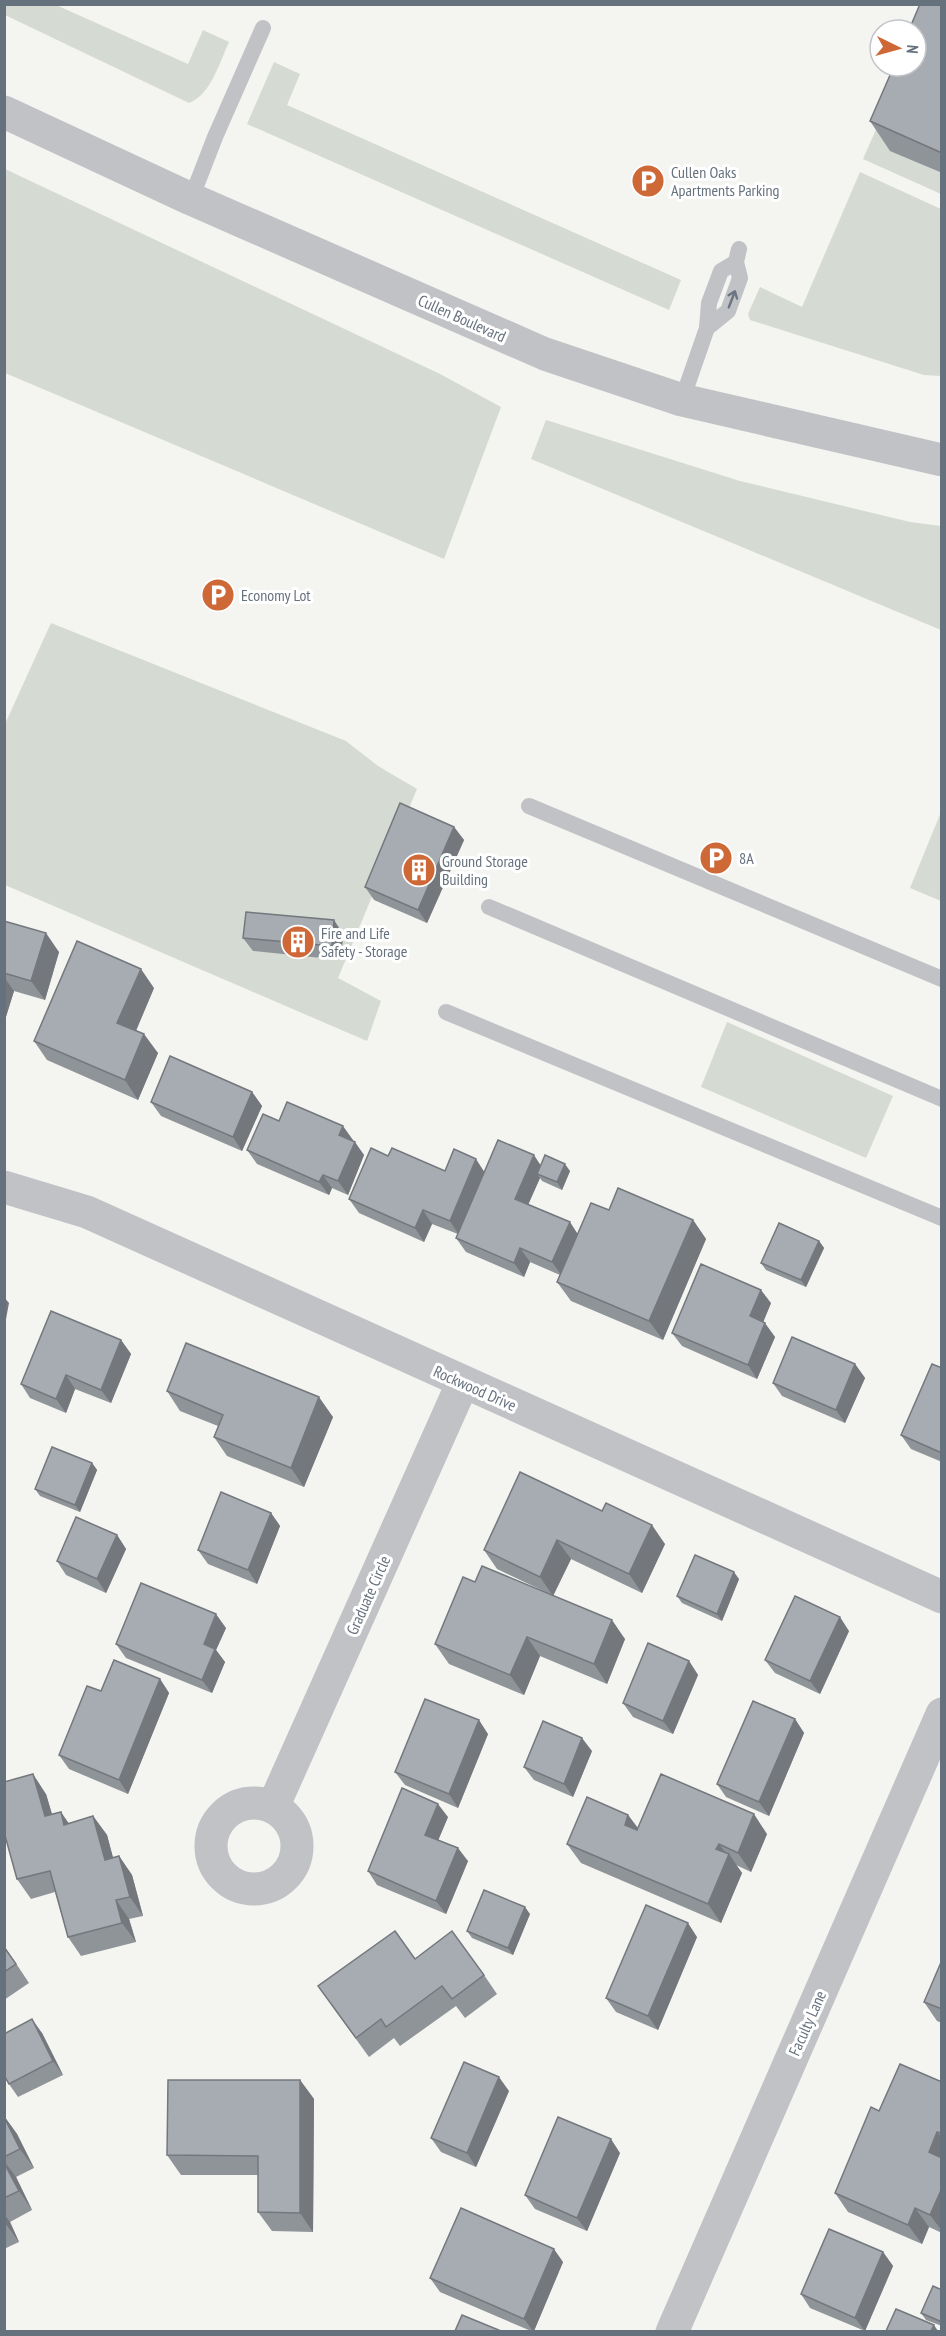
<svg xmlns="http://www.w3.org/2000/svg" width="946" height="2336" viewBox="0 0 946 2336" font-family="'PT Sans Narrow',sans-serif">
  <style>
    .green { fill: #d5dad2 }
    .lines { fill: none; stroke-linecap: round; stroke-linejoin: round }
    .service { stroke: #c0c2c5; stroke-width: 16 }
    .minor { stroke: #c0c2c5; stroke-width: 33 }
    .tertiary { stroke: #c0c2c5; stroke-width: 33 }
    .wall { fill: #8f9499 }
    .shaded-wall { fill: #74787d }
    .building { fill: #a6acb2; stroke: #74787d; stroke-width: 1.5 }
    .oneway { stroke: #6a7582 }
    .labels { text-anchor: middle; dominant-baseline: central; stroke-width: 6; stroke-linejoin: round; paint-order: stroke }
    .poi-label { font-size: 16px; fill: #66717e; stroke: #fff; text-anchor: start }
    .street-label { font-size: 16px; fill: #66717e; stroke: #fff }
  </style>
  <rect width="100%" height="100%" fill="#f4f4f1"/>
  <g class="green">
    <path d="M4 5H56L188 64 203 30 229 42C220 61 211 95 189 103L5 15Z"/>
    <polygon points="941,5 890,150 941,173 941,194 863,159 904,66 916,66"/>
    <polygon points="274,62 300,74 287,105 681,280 669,310 247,124"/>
    <polygon points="5,169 440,374 501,407 444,559 5,373"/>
    <polygon points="860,172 941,209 941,376 924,375 750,320 748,314 760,287 802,307"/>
    <polygon points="546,420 740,481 910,522 941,526 941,630 531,459"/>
    <polygon points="51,623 346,741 378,766 417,789 338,978 381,1001 367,1041 5,885 5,724"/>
    <polygon points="941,812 941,901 910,888"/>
    <polygon points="727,1022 893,1096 866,1158 701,1087"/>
  </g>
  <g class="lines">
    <g class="service">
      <polyline points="191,199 215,137 263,28"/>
      <polyline points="707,328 728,311 740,278 736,262 739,249"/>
      <polyline points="682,400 707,328 709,303 721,271 736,262"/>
      <polyline points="529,806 942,979"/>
      <polyline points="489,907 942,1099"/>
      <polyline points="446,1012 942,1218"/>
    </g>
    <g class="minor">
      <polyline points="4,1187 87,1212 942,1597"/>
      <circle cx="254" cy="1846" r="43"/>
      <polyline points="273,1807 463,1382"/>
      <polyline points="672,2332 942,1714"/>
    </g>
    <polyline class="tertiary" points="4,112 191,199 545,354 682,400 942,460"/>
  </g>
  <g class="wall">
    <polygon points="942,4 942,173 890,151 870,121"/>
    <polygon points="454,827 464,840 427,923 374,900 365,887"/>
    <polygon points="4,921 59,952 45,1000 14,991 4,1023"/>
    <polygon points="343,934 341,960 253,951 243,938"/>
    <polygon points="154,988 136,1031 158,1053 138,1100 47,1060 34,1041"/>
    <polygon points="252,1092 262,1106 242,1151 161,1116 151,1102"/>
    <polygon points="279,1121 353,1140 352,1140 364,1155 348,1195 332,1188 329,1195 257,1164 247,1150"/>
    <polygon points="388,1156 445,1171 485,1172 541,1166 570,1171 562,1190 542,1181 540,1178 528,1204 578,1234 609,1210 693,1220 706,1239 663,1340 571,1301 557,1282 560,1275 530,1262 524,1277 466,1252 456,1238 458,1234 432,1224 424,1242 359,1213 349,1199"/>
    <polygon points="819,1241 824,1248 806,1287 766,1270 761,1263"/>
    <polygon points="771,1303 763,1322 775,1337 757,1379 682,1346 672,1333"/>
    <polygon points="121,1340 131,1354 111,1403 75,1389 66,1413 30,1398 21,1384"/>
    <polygon points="855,1364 865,1378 845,1423 782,1396 773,1383"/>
    <polygon points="942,1368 942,1462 911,1449 901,1435"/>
    <polygon points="167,1391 333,1417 304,1487 227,1456 214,1437 218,1426 180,1411"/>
    <polygon points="92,1463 97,1470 80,1512 40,1496 35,1489"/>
    <polygon points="520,1472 665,1544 642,1593 571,1559 553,1596 625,1639 607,1684 540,1656 524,1695 449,1664 435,1644 475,1582 550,1594 497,1569 484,1550"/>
    <polygon points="271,1513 280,1526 257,1584 208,1564 198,1550"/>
    <polygon points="117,1535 126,1549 106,1593 66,1575 57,1561"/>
    <polygon points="739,1579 722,1621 682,1603 677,1596"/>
    <polygon points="226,1628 216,1650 225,1662 212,1693 126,1658 116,1644"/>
    <polygon points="849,1631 820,1694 775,1673 765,1660"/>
    <polygon points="689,1661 698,1675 673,1734 633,1717 623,1703"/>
    <polygon points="160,1679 169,1693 128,1794 69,1769 59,1755 101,1691"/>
    <polygon points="795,1719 804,1733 769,1816 726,1797 717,1784"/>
    <polygon points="488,1734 458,1808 405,1785 395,1772"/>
    <polygon points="592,1751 573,1797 534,1780 524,1767"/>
    <polygon points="46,1794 52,1814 69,1823 93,1816 107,1835 113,1858 119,1856 132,1875 143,1916 129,1919 136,1942 81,1956 68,1937 55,1892 31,1899 17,1879"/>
    <polygon points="628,1815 638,1828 767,1834 751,1872 736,1865 742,1873 721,1923 581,1863 567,1844"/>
    <polygon points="448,1817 438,1840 468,1861 446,1914 377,1885 368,1871"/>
    <polygon points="530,1914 513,1955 472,1938 467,1931"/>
    <polygon points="697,1937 658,2030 616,2012 606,1998"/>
    <polygon points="4,1946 29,1983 4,2000"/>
    <polygon points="415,1959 484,1975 497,1994 465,2018 456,2006 400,2046 394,2038 369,2057 332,2006"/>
    <polygon points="942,1960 942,2023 937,2021 924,2002"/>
    <polygon points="42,2033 63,2075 18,2097 9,2084"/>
    <polygon points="300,2080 314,2099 313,2232 272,2231 258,2212 258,2175 181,2175 167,2155"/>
    <polygon points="942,2082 942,2233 929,2227 922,2244 848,2212 835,2193 879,2111"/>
    <polygon points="509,2091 476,2167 441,2152 431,2138"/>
    <polygon points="4,2116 17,2134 34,2168 16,2177 32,2210 10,2222 19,2242 4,2249"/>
    <polygon points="620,2153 587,2231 535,2209 525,2195"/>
    <polygon points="883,2252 893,2266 865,2331 810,2308 801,2294"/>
    <polygon points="563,2262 534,2331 531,2331 440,2292 430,2278"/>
    <polygon points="942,2290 942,2326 926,2320 921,2313"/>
  </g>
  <g class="shaded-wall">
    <polygon points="454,827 464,840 427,923 418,910"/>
    <polygon points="334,920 343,934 341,960 332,946"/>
    <polygon points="46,933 59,952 45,1000 31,981"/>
    <polygon points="141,969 154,988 131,1042 117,1023"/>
    <polygon points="4,977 14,991 4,1023"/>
    <polygon points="144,1034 158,1053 138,1100 125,1080"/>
    <polygon points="252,1092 262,1106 242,1151 233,1137"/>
    <polygon points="343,1126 353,1140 349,1148 339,1135"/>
    <polygon points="355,1142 364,1155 348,1195 338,1181"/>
    <polygon points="534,1155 543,1169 537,1174 540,1178 525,1212 515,1199"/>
    <polygon points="476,1159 485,1173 459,1235 450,1221"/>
    <polygon points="565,1164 570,1171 562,1190 557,1182"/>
    <polygon points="323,1175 332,1188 329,1195 319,1182"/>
    <polygon points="423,1210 432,1224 424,1242 415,1228"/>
    <polygon points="693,1220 706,1239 663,1340 649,1321"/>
    <polygon points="570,1222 579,1236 562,1276 552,1262"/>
    <polygon points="819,1241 824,1248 806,1287 801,1280"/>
    <polygon points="520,1248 530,1262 524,1277 514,1263"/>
    <polygon points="761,1290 771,1303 760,1330 750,1316"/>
    <polygon points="4,1297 9,1303 4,1330"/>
    <polygon points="765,1323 775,1337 757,1379 748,1365"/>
    <polygon points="121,1340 131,1354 111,1403 101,1390"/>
    <polygon points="855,1364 865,1378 845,1423 836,1410"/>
    <polygon points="66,1375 75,1389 66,1413 56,1399"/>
    <polygon points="319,1397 333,1417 304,1487 291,1468"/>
    <polygon points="92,1463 97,1470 80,1512 75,1505"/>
    <polygon points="271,1513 280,1526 257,1584 248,1570"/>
    <polygon points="652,1525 665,1544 642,1593 629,1574"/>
    <polygon points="117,1535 126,1549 106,1593 97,1579"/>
    <polygon points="557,1540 571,1559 553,1596 540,1577"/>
    <polygon points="734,1572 739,1579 722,1621 717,1614"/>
    <polygon points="216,1614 226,1628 216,1650 225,1662 212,1693 202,1680 204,1644"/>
    <polygon points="840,1617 849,1631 820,1694 810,1681"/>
    <polygon points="612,1620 625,1639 607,1684 594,1664"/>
    <polygon points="527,1637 540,1656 524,1695 510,1675"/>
    <polygon points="689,1661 698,1675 673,1734 663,1721"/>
    <polygon points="160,1679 169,1693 128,1794 119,1780"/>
    <polygon points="795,1719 804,1733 769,1816 759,1802"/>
    <polygon points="479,1720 488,1734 458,1808 449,1794"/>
    <polygon points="582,1738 592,1751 573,1797 564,1784"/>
    <polygon points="33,1774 46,1794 58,1835 45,1816"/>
    <polygon points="438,1804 448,1817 435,1848 425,1835"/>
    <polygon points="61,1812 74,1831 64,1825"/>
    <polygon points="754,1814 767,1834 751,1872 738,1853"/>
    <polygon points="628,1815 642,1834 625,1825"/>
    <polygon points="93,1816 107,1835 119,1880 105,1860"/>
    <polygon points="719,1844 728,1856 729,1854 742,1873 721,1923 708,1904 716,1849"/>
    <polygon points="458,1848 468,1861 446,1914 436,1901"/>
    <polygon points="119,1856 132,1875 143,1916 130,1897"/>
    <polygon points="116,1900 129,1919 136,1942 122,1923"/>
    <polygon points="525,1907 530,1914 513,1955 508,1948"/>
    <polygon points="688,1923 697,1937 658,2030 648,2016"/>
    <polygon points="4,1946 29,1983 4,1947"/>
    <polygon points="32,2019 42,2033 63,2075 53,2061"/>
    <polygon points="499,2077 509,2091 476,2167 467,2153"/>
    <polygon points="300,2080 314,2099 313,2232 300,2213"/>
    <polygon points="4,2116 17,2134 34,2168 20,2149"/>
    <polygon points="937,2132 942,2138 942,2171 929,2152"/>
    <polygon points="611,2139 620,2153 587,2231 577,2218"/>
    <polygon points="4,2161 16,2177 32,2210 19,2191"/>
    <polygon points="942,2188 942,2231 930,2215"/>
    <polygon points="915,2208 929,2227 922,2244 908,2225"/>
    <polygon points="4,2214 10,2222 19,2242 5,2223"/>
    <polygon points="554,2249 563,2262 534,2331 533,2331 524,2319"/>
    <polygon points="883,2252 893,2266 865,2331 855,2318"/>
    <polygon points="934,2325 938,2331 931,2331"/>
  </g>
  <g class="building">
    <polygon points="920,4 942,4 942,153 870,121 894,66 916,66 916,30 909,30"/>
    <polygon points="400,803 454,827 418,910 365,887"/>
    <polygon points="246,912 334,920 332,946 243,938"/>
    <polygon points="4,921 46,933 31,981 4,973"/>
    <polygon points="77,941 141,969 117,1023 144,1034 125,1080 34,1041"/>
    <polygon points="170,1056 252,1092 233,1137 151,1102"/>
    <polygon points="287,1102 343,1126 339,1135 355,1142 338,1181 323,1175 319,1182 247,1150 263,1114 279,1121"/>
    <polygon points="498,1140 534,1155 515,1199 570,1222 552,1262 520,1248 514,1263 456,1238"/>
    <polygon points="371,1148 388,1156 392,1148 445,1171 454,1149 476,1159 450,1221 423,1210 415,1228 349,1199"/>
    <polygon points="545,1155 565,1164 557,1182 537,1174"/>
    <polygon points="618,1188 693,1220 649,1321 557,1282 591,1203 609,1210"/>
    <polygon points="779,1223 819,1241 801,1280 761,1263"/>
    <polygon points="701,1264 761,1290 750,1316 765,1323 748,1365 672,1333"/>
    <polygon points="51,1311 121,1340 101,1390 66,1375 56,1399 21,1384"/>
    <polygon points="792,1337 855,1364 836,1410 773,1383"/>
    <polygon points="186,1343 319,1397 291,1468 214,1437 223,1415 167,1391"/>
    <polygon points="932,1364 942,1368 942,1453 901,1435"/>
    <polygon points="52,1447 92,1463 75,1505 35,1489"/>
    <polygon points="520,1472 602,1511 606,1503 652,1525 629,1574 557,1540 540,1577 484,1550"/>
    <polygon points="221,1492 271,1513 248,1570 198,1550"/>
    <polygon points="76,1517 117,1535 97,1579 57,1561"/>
    <polygon points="695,1555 734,1572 717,1614 677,1596"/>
    <polygon points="482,1566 612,1620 594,1664 527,1637 510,1675 435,1644 463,1577 475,1582"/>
    <polygon points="141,1583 216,1614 204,1644 215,1649 202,1680 116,1644"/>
    <polygon points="795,1596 840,1617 810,1681 765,1660"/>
    <polygon points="648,1643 689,1661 663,1721 623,1703"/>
    <polygon points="114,1660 160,1679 119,1780 59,1755 87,1686 101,1691"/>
    <polygon points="425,1699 479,1720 449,1794 395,1772"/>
    <polygon points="753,1701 795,1719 759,1802 717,1784"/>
    <polygon points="543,1721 582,1738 564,1784 524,1767"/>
    <polygon points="33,1774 45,1816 61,1812 64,1825 93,1816 105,1860 119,1856 130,1897 116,1900 122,1923 68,1937 50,1871 17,1879 4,1832 4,1782"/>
    <polygon points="661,1774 754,1814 738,1853 719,1844 716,1849 729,1854 708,1904 567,1844 587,1797 628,1815 625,1825 637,1830"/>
    <polygon points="402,1788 438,1804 425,1835 458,1848 436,1901 368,1871"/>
    <polygon points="484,1890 525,1907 508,1948 467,1931"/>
    <polygon points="646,1905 688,1923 648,2016 606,1998"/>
    <polygon points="395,1931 415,1959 452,1931 484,1975 452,1999 442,1986 386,2027 381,2019 356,2038 318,1986"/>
    <polygon points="4,1947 16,1964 4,1972"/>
    <polygon points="942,1960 942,2009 924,2002"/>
    <polygon points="32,2019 53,2061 9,2084 4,2075 4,2034"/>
    <polygon points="464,2062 499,2077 467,2153 431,2138"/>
    <polygon points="900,2064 942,2082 942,2133 937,2132 929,2152 942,2158 942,2188 930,2215 915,2208 908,2225 835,2193 871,2107 879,2111"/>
    <polygon points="168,2080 300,2080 300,2213 258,2212 258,2156 167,2155"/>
    <polygon points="4,2117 20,2149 4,2157"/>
    <polygon points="558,2117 611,2139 577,2218 525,2195"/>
    <polygon points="4,2163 19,2191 4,2198"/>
    <polygon points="461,2208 554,2249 524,2319 430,2278"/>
    <polygon points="829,2229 883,2252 855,2318 801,2294"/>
    <polygon points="933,2286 942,2290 942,2322 921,2313"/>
    <polygon points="896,2309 934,2325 931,2331 886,2331"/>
    <polygon points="462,2315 501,2331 455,2331"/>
  </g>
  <defs><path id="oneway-shaft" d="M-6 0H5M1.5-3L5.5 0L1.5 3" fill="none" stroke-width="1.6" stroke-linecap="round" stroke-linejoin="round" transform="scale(1.5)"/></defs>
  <use class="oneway" href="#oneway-shaft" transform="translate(732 299) rotate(-69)"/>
  <defs>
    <symbol id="parking-disc" viewBox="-11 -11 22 22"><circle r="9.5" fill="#ce6836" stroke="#fff"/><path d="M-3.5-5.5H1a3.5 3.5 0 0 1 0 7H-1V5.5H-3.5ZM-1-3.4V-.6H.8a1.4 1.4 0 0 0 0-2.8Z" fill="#fff"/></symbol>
    <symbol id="building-disc" viewBox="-11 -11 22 22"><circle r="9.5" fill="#ce6836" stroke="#fff"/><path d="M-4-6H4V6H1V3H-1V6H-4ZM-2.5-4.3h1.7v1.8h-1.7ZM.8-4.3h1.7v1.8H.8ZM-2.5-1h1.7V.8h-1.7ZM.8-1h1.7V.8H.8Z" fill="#fff"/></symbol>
  </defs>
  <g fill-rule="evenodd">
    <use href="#parking-disc" x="629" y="162" width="38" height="38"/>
    <use href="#parking-disc" x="199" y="576" width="38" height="38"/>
    <use href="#parking-disc" x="697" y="839" width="38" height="38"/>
    <use href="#building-disc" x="400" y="851" width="38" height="38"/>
    <use href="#building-disc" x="279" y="923" width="38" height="38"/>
  </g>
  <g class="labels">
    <g class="poi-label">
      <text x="671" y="172">Cullen Oaks<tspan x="671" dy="18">Apartments Parking</tspan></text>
      <text x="241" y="595">Economy Lot</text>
      <text x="739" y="858">8A</text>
      <text x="442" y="861">Ground Storage<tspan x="442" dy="18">Building</tspan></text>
      <text x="321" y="933">Fire and Life<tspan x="321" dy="18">Safety - Storage</tspan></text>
    </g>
    <g class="street-label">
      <text transform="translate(462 318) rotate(24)">Cullen Boulevard</text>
      <text transform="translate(475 1388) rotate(24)">Rockwood Drive</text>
      <text transform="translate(368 1595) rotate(-66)">Graduate Circle</text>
      <text transform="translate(807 2023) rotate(-66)">Faculty Lane</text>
    </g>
  </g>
  <rect width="946" height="2336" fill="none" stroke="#66717e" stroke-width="12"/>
  <g transform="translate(898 48) rotate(95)"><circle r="28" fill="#ffffff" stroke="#c2c6cb" stroke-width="1.5"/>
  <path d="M0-4.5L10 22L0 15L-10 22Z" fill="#ce6836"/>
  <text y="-9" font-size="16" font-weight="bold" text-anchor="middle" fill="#66717e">N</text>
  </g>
</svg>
